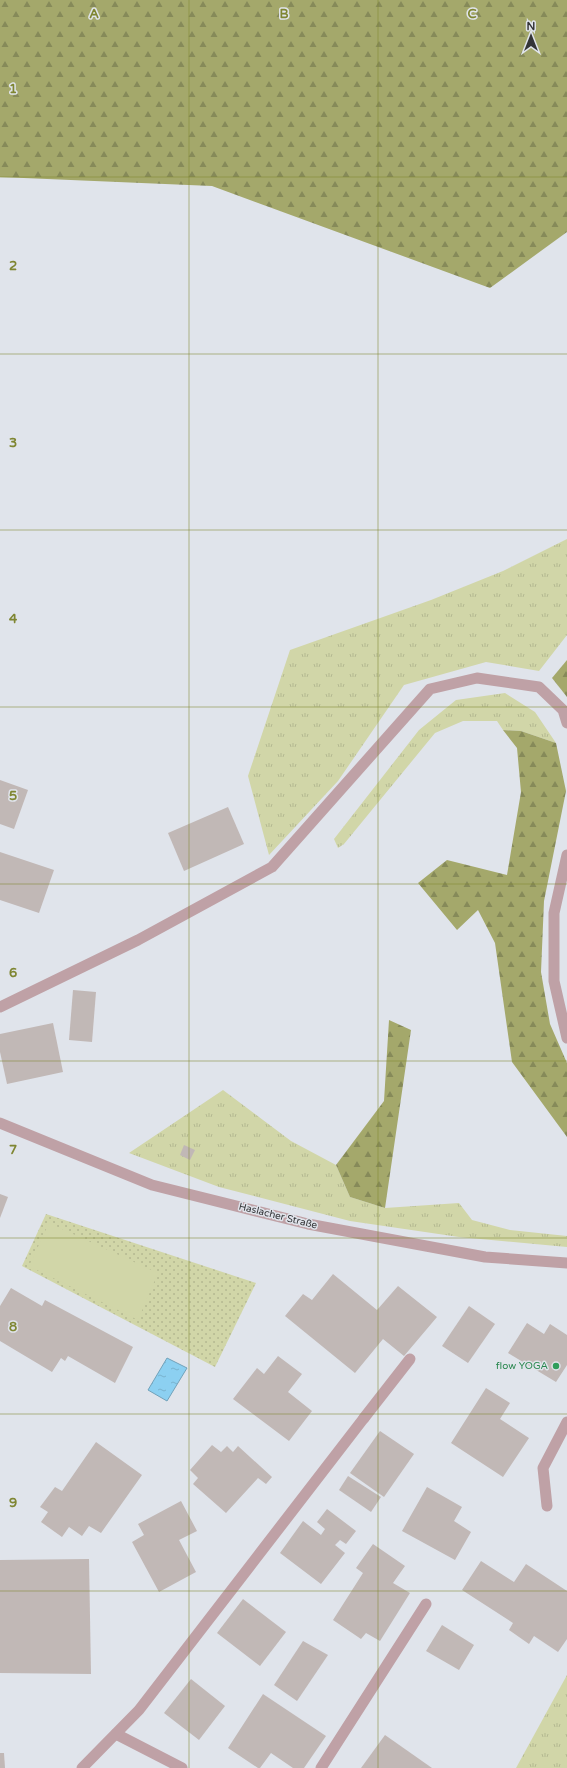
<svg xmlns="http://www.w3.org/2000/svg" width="567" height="1768" viewBox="0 0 567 1768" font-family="'Varela Round',sans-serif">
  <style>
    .grass { fill: url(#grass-tufts) }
    .forest { fill: url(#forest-firs) }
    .park { fill: url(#park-dots) }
    .pitch { fill: #d1d6a8 }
    .water { fill: url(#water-ripples); stroke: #72a2ba }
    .building { fill: #c1b8b6 }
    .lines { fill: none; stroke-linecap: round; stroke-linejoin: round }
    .service { stroke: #bfa1a6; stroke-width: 11 }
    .minor { stroke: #bfa1a6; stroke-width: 11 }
    .tertiary { stroke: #bfa1a6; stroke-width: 11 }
    .grid { fill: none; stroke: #7f8632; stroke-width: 1; stroke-opacity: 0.55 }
    .leisure-dot { fill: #2e9e5b; stroke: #e0e4eb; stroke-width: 1.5 }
    .labels { text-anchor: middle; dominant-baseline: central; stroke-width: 3; stroke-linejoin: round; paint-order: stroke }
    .street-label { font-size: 10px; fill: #343538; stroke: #e0e4eb }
    .leisure-label { font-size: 10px; fill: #27864d; stroke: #e0e4eb; text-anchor: end }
    .grid-label { font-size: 13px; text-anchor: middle; font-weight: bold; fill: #7f8632; stroke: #e0e4eb; stroke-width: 3; stroke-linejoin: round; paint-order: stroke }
  </style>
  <defs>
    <pattern id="grass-tufts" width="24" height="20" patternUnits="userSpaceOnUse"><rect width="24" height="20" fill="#d1d6a8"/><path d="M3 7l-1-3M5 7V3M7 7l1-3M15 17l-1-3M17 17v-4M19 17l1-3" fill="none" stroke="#b4b891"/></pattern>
    <pattern id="forest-firs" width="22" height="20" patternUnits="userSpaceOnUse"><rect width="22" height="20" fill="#a4a86b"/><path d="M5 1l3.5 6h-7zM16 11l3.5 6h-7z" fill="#868a59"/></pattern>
    <pattern id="park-dots" width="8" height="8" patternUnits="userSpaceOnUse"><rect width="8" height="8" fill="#d1d6a8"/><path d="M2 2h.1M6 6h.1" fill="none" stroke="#b4b891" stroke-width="1.8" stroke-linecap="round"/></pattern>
    <pattern id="water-ripples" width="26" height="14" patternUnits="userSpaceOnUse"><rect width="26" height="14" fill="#8cd0f1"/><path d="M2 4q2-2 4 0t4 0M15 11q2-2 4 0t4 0" fill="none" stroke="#79b3cf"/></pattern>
  </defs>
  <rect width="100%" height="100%" fill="#e0e4eb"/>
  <g class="grass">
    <polygon points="567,539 567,635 539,671 486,662 404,685 338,781 269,855 248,776 290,650 431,600 503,571"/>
    <polygon points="505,693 535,712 556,743 521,731 503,730 497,721 463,721 435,733 344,844 338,848 334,839 419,730 456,700"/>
    <polygon points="223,1090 291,1141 336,1165 350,1197 385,1208 459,1203 472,1220 510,1230 567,1236 567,1247 459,1237 350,1221 219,1187 129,1153"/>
    <polygon points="567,1675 567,1768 516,1768"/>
  </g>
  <g class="forest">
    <polygon points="0,0 567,0 567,232 490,288 212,186 0,177"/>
    <polygon points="567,660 567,697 552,678"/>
    <polygon points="503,730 521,731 556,743 566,791 544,901 541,972 550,1024 567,1063 567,1137 512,1062 495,943 478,910 457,930 418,883 447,860 507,875 521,792 517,748"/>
    <polygon points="389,1020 411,1030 385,1208 350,1197 336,1165 384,1101"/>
  </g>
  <polygon class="park" points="46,1214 256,1283 215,1367 22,1266"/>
  <polygon class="pitch" points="49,1223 158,1273 138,1320 29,1266"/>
  <polygon class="water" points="167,1358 187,1368 167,1401 148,1390"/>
  <g class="building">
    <polygon points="0,780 28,790 14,829 0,824"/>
    <polygon points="228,807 244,844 184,871 168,833"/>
    <polygon points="0,852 54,870 39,913 0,900"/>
    <polygon points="73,990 96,992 92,1042 69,1040"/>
    <polygon points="53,1023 63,1072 7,1084 0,1052 0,1034"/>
    <polygon points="184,1145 195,1150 190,1160 180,1155"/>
    <polygon points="0,1194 8,1197 0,1218"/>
    <polygon points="333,1274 377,1310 398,1286 437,1317 404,1356 383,1339 355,1373 285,1316 303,1294 312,1300"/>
    <polygon points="11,1288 42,1306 45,1300 133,1347 115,1383 68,1356 65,1361 61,1358 52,1372 0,1341 0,1306"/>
    <polygon points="469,1306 495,1324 468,1363 442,1346"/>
    <polygon points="527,1323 544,1334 550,1324 567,1335 567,1365 556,1382 508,1353"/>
    <polygon points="278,1356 302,1374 288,1392 312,1411 289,1441 233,1399 257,1368 264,1374"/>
    <polygon points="486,1388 510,1403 500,1419 529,1438 503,1477 451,1443"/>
    <polygon points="380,1431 414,1454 384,1497 350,1473"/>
    <polygon points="96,1442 142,1475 101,1533 89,1526 82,1536 69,1527 62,1537 41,1522 48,1512 40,1507 55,1487 62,1491"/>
    <polygon points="212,1445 221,1452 227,1446 233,1452 238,1446 272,1477 266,1484 258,1478 226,1513 193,1484 198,1478 190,1470"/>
    <polygon points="348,1476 381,1497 371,1512 339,1490"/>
    <polygon points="427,1487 462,1507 454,1521 471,1532 455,1560 402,1531"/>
    <polygon points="181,1501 197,1531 179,1540 196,1572 159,1592 132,1542 144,1535 138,1524"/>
    <polygon points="327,1509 356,1531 346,1544 340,1540 335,1545 345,1553 321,1584 280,1553 303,1521 321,1535 325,1529 317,1522"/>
    <polygon points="373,1544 405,1566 393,1583 410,1593 380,1641 366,1633 361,1639 333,1620 363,1573 356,1568"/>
    <polygon points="89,1559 91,1674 0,1673 0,1560"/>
    <polygon points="481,1561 514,1582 526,1564 567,1591 567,1639 558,1652 534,1636 529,1644 509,1630 513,1623 462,1590"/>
    <polygon points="243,1599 286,1632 260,1666 217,1633"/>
    <polygon points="442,1625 474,1645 459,1670 426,1651"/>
    <polygon points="303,1641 328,1655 297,1701 274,1685"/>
    <polygon points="191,1679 225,1706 199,1740 164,1713"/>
    <polygon points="263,1694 326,1736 304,1768 293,1768 271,1753 260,1768 258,1768 228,1748"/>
    <polygon points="385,1735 432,1768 361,1768"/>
    <polygon points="0,1753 4,1753 5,1768 0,1768"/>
  </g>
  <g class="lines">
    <g class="service">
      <polyline points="364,1418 410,1359"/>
      <polyline points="116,1734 182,1768"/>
      <polyline points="321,1768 426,1604"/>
    </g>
    <g class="minor">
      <polyline points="567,855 554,913 554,981 567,1038"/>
      <polyline points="0,1007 138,940 272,867 430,689 477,678 539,687 563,710 567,723"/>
      <polyline points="547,1506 543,1468 567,1422"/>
      <polyline points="82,1768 139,1710 364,1418"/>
    </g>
    <polyline class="tertiary" points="0,1123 152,1185 308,1224 485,1257 567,1263"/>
  </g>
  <path class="grid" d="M189 0V1768M378 0V1768M0 177H567M0 354H567M0 530H567M0 707H567M0 884H567M0 1061H567M0 1238H567M0 1414H567M0 1591H567"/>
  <circle class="leisure-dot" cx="556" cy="1366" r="4"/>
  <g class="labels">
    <g class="street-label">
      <text transform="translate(278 1216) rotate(14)">Haslacher Straße</text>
    </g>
    <g class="leisure-label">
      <text x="548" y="1366">flow YOGA</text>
    </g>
  </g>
  <g class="grid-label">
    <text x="94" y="18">A</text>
    <text x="284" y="18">B</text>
    <text x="472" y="18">C</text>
    <text x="13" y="93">1</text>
    <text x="13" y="270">2</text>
    <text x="13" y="447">3</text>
    <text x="13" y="623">4</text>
    <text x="13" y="800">5</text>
    <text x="13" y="977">6</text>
    <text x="13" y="1154">7</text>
    <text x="13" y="1331">8</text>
    <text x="13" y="1507">9</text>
  </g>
  <g transform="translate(531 36)" stroke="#e0e4eb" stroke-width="3" paint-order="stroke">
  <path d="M0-3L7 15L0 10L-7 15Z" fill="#343538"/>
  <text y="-6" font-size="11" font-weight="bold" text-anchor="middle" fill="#343538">N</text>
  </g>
</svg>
